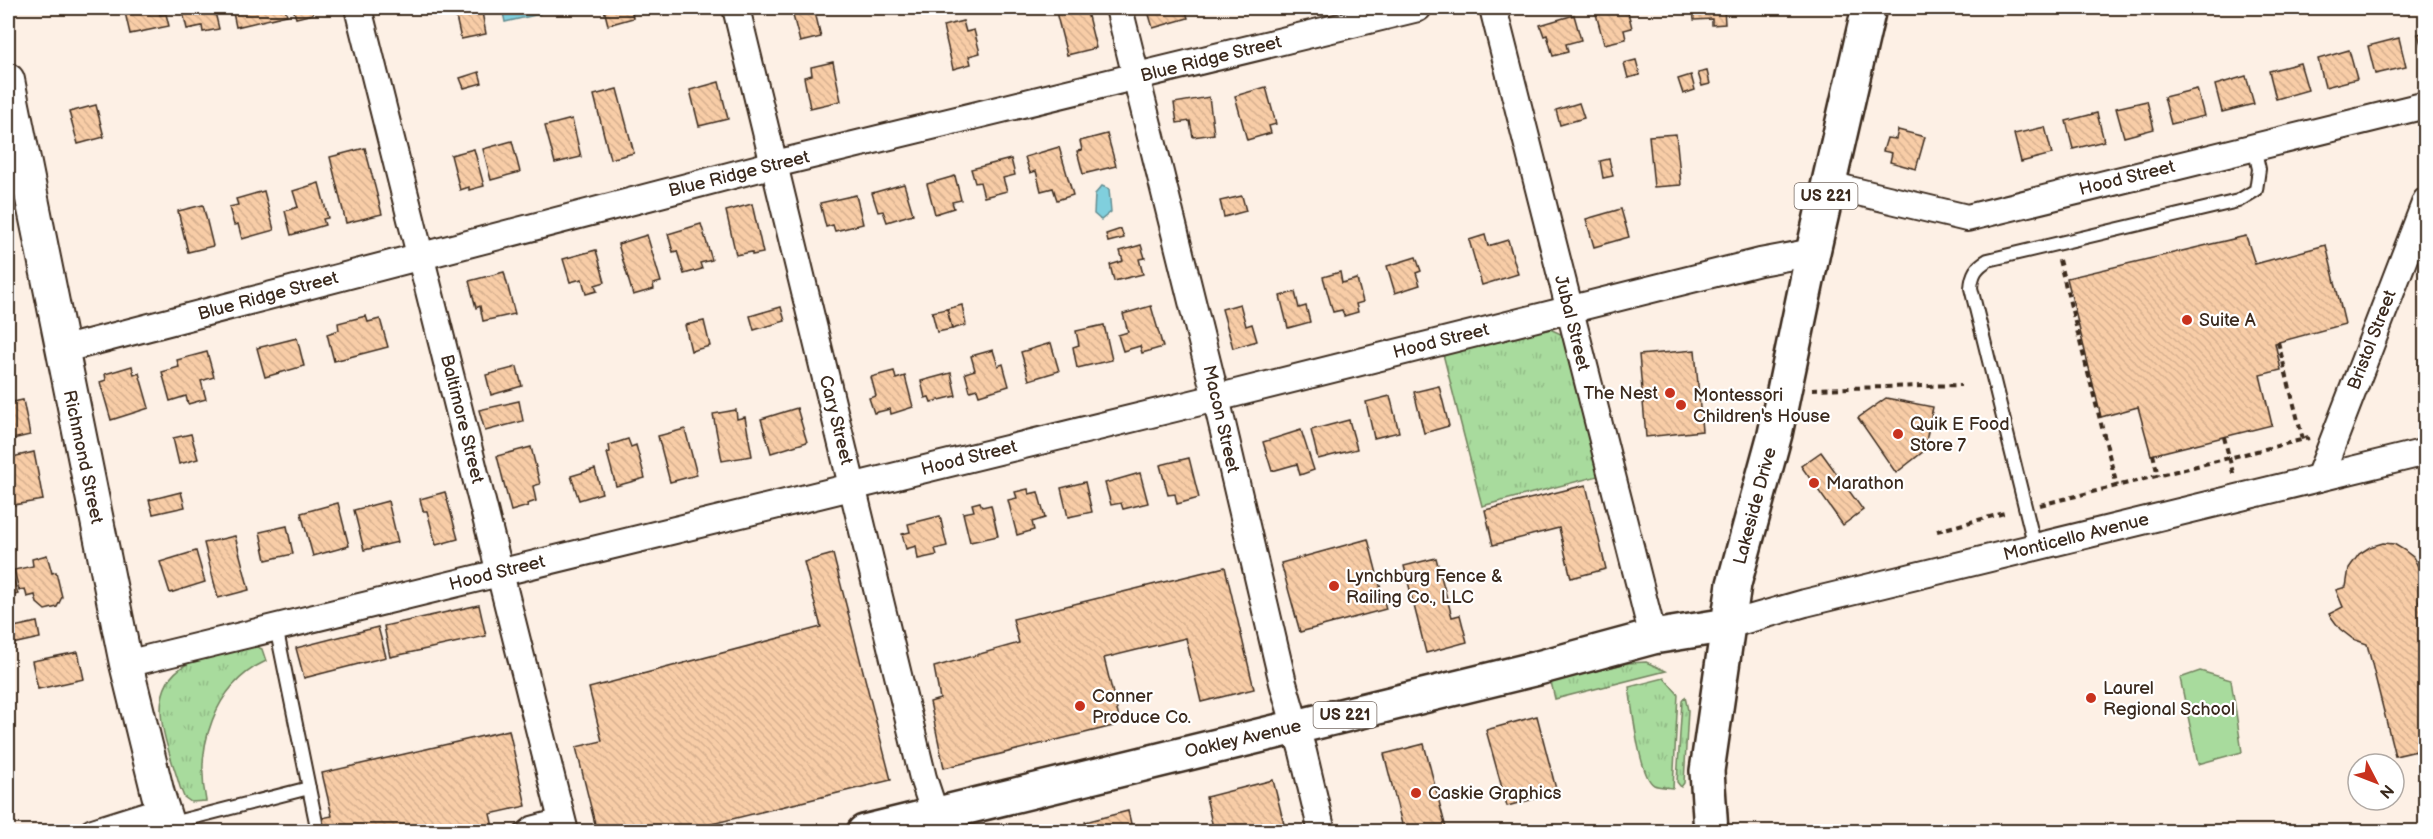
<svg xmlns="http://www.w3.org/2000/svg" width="2433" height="839" viewBox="0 0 2433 839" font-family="'Balsamiq Sans',sans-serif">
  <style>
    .grass { fill: url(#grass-tufts); stroke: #72825e; stroke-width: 1.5 }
    .park { fill: #a8db9d; stroke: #72825e; stroke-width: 1.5 }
    .water { fill: #80cfdd; stroke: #648d91; stroke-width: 1.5 }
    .building { fill: url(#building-back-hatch); stroke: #3b2a1e; stroke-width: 1.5 }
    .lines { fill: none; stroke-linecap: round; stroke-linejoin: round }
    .service-casing { stroke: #3b2a1e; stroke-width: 16 }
    .minor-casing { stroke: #3b2a1e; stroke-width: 30 }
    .tertiary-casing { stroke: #3b2a1e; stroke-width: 36 }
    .secondary-casing { stroke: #3b2a1e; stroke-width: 38 }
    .primary-casing { stroke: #3b2a1e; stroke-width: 38 }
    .path { stroke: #3b2a1e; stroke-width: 4; stroke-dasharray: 6 4.5; stroke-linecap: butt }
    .service { stroke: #fff; stroke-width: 12 }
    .minor { stroke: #fff; stroke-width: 26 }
    .tertiary { stroke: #fff; stroke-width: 32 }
    .secondary { stroke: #fff; stroke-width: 33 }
    .primary { stroke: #fff; stroke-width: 33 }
    .poi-dot { fill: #c8321e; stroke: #fff; stroke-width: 2 }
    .labels { text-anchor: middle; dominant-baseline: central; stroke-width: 4.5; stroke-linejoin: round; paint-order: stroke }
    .shield { fill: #fff; stroke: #766a62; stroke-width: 1.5 }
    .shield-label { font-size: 16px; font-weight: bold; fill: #3b2a1e }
    .street-label { font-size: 18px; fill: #3b2a1e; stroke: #fff }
    .poi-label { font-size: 18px; fill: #3b2a1e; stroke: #fff; text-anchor: start }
  </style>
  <defs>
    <pattern id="grass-tufts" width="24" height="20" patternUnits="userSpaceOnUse" patternTransform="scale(1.5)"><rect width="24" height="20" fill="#a8db9d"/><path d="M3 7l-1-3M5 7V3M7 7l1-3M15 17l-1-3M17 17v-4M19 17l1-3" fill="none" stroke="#92bc87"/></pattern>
    <pattern id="building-back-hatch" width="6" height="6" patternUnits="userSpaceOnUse" patternTransform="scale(1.5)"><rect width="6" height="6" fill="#f8cda7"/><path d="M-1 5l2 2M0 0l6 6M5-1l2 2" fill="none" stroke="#d6b08f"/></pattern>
  </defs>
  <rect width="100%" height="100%" fill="#fdf0e5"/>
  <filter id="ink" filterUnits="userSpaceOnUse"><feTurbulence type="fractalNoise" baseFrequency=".0167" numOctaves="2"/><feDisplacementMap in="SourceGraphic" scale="12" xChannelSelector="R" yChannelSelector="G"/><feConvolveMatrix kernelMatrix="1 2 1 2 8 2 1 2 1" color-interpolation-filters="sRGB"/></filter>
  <g filter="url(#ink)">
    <g class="grass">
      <polygon points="1548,328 1563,335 1568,346 1602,475 1482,506 1443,354"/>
      <path d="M255 646 262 649 266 661C214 685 195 748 206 801L191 802 184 797 180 787C169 748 140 690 187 664 207 653 234 651 255 646Z"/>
      <polygon points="1646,662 1666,671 1555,699 1551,682 1628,663"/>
      <path d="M1664 678 1678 694 1673 788C1667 787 1658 787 1654 785 1639 777 1632 705 1629 687Z"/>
      <polygon points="1685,697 1688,710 1684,783 1681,787 1677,782 1682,701"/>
    </g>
    <polygon class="park" points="2200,671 2231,680 2242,752 2198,764 2180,678"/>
    <g class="water">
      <polygon points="502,8 539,8 540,14 505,22"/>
      <polygon points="1102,186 1109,189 1111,212 1101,220 1094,214 1095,194"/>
    </g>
    <g class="building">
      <polygon points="124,8 158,8 160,15 166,14 169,26 130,34"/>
      <polygon points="182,8 214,8 219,29 203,32 202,26 187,29"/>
      <polygon points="232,8 285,8 287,15 236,27"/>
      <polygon points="293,8 312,8 313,14 296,18"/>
      <polygon points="610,8 631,8 633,18 608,25 604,9"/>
      <polygon points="791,8 814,8 821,37 800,42"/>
      <polygon points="1073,8 1086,8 1096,48 1067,55 1056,12"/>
      <polygon points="1147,8 1185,8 1188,18 1153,28"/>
      <polygon points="1604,8 1627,8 1632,28 1624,30 1626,39 1604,44 1595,10"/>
      <polygon points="1693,8 1724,8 1725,24 1712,25 1712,19 1694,20"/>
      <polygon points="482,12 486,34 461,39 456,17"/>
      <polygon points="1574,15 1581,40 1566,44 1568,52 1553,56 1547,35 1544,36 1540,25"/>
      <polygon points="963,21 966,32 974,30 980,53 969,56 971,64 953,69 943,26"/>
      <polygon points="2426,32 2426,61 2418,34"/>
      <polygon points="2399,38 2406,67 2375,74 2368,46"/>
      <polygon points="2349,50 2357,79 2325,87 2318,59"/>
      <polygon points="1636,60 1640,75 1628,78 1624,63"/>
      <polygon points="833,62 841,101 810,108 804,77 812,75 811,67"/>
      <polygon points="2300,63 2308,90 2276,99 2269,71"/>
      <polygon points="1707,71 1710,84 1702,86 1698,73"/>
      <polygon points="479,72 482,83 464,88 460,78"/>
      <polygon points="1691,75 1695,90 1683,94 1678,79"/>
      <polygon points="2246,76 2254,104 2222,112 2215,85"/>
      <polygon points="719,82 728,119 699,126 690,90"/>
      <polygon points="1266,87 1276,124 1269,126 1271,133 1247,140 1235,96"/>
      <polygon points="617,89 634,153 610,159 594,95"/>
      <polygon points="2197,89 2204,116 2171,124 2164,97"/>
      <polygon points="1209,97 1214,134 1193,137 1190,121 1177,123 1174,103"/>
      <polygon points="2147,101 2154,129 2124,137 2116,108"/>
      <polygon points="1579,103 1584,118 1560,125 1556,110"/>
      <polygon points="96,105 104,137 78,144 69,112"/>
      <polygon points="2097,113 2104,141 2073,149 2066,121"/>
      <polygon points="572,119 581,157 555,163 545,126"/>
      <polygon points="2045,127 2052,154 2021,162 2014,134"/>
      <polygon points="1898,130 1925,137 1916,169 1890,162 1892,153 1883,151 1887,138 1896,139"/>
      <polygon points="1107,134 1116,166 1083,174 1077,151 1082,150 1080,141"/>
      <polygon points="1676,134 1681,185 1654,187 1649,136"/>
      <polygon points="512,141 520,172 491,180 483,149"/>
      <polygon points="1059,147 1073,195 1057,200 1053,188 1041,191 1036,171 1030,173 1025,157"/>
      <polygon points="365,148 382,214 346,223 330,157"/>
      <polygon points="474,149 484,186 469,190 469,187 460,190 451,155"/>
      <polygon points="1011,159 1015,175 1003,178 1007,191 984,197 980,182 975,183 971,169"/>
      <polygon points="1609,159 1613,176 1603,178 1600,161"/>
      <polygon points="955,176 961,200 952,202 954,208 935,214 927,184"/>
      <polygon points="319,183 328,218 323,219 325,225 291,235 285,211 298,207 293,191"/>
      <polygon points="904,184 913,214 887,222 883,211 878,212 872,193"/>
      <polygon points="264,191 274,230 242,239 238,224 234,225 229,207 238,205 236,199"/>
      <polygon points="856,195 863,224 835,231 833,225 826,227 820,203"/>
      <polygon points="1242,196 1246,211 1224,217 1220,201"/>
      <polygon points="752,204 763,253 752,255 752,252 736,255 726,211"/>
      <polygon points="203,205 213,246 188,252 178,211"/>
      <polygon points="1621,209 1629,237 1594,247 1586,219"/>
      <polygon points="701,224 712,260 700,263 702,269 684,274 677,251 673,252 668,234"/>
      <polygon points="1121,229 1124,238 1108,242 1106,234"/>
      <polygon points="647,235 661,282 653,284 654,289 633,295 618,244"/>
      <polygon points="1485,235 1488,246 1508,240 1518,274 1482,285 1469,240"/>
      <polygon points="2246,236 2255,264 2326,245 2345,324 2275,343 2281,370 2260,375 2272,425 2151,455 2138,407 2101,417 2067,278"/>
      <polygon points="1141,245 1145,258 1139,259 1143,274 1114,281 1110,265 1123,261 1120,251"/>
      <polygon points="596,250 605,282 595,285 597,291 586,294 582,279 570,282 563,259"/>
      <polygon points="1416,257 1421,271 1416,273 1420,285 1395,293 1387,266"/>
      <polygon points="504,272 515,314 483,321 480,306 476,308 469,281"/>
      <polygon points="1340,272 1342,283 1357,279 1363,302 1356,304 1358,312 1344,316 1342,310 1333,312 1323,277"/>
      <polygon points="1295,292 1299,308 1306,306 1310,322 1288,328 1280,296"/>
      <polygon points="1240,304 1246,326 1252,324 1257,341 1233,348 1222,309"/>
      <polygon points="962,305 966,325 952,329 947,309"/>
      <polygon points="1151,306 1163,347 1142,353 1140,346 1123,351 1118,335 1128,332 1123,314"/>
      <polygon points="781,307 785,321 754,330 750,316"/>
      <polygon points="947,309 952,329 937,332 932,312"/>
      <polygon points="366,316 368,322 380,319 388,347 334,361 327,334 339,330 338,323"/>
      <polygon points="704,321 710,346 691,351 685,325"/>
      <polygon points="1104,325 1112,360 1077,368 1073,347 1079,345 1076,331"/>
      <polygon points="297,338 304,366 265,377 257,348"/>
      <polygon points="1051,343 1059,371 1029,380 1021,352"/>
      <polygon points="993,350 998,366 1003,364 1009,386 979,395 977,389 970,391 965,373 975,370 971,356"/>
      <polygon points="1695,350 1702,431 1646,437 1639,355"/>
      <polygon points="207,352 214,377 201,381 206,399 188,404 186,396 170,401 162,372 179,367 177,360"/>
      <polygon points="132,366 134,375 139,373 149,408 111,420 100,382 106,380 105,374"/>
      <polygon points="517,367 522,386 491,395 486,375"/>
      <polygon points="894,371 896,379 905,376 913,407 891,414 890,409 874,413 869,398 876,396 871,377"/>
      <polygon points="951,373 956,396 931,402 929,397 925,398 921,381"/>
      <polygon points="1439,386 1449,426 1424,433 1414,392"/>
      <polygon points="1390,396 1399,432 1374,438 1366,402"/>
      <polygon points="1886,398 1933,407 1924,451 1896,473 1858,418"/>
      <polygon points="23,400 30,435 8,440 8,403"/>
      <polygon points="519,401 523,421 485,431 479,410"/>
      <polygon points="797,408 807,442 771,453 761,419"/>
      <polygon points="736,410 737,419 745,417 752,456 722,461 713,414"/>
      <polygon points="1349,420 1357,449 1318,459 1311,430"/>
      <polygon points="685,429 697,475 670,482 658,436"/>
      <polygon points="1301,430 1314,470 1300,475 1297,464 1272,471 1263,442"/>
      <polygon points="191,434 198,459 179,464 173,438"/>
      <polygon points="628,439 631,447 636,445 645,478 616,486 607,453 610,452 609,445"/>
      <polygon points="531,447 540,484 533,486 536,501 527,504 528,506 511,511 497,456"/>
      <polygon points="34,452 43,500 8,506 8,458"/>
      <polygon points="1821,452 1863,510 1843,525 1801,466"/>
      <polygon points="1189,458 1199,498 1177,504 1175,494 1168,495 1160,465"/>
      <polygon points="595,469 602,493 579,500 571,476"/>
      <polygon points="1140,473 1148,503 1123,509 1121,503 1111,505 1105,483"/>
      <polygon points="1085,482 1092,512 1068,517 1061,488"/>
      <polygon points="1586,485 1606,569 1571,578 1559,528 1493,545 1485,510"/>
      <polygon points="1028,489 1029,494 1038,492 1045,518 1032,522 1034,530 1017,535 1008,500 1017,498 1015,492"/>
      <polygon points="181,492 185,507 153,514 149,500"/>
      <polygon points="445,492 458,539 436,545 427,511 423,511 420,499"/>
      <polygon points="388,501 398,542 364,550 354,510"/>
      <polygon points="980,502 982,507 991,505 998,536 970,542 963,513 974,511 972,504"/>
      <polygon points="338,503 349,546 313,556 301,513"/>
      <polygon points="940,516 947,546 935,549 937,555 918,559 916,546 906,549 902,534 910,532 908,524"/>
      <polygon points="287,526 293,554 266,560 260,532"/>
      <polygon points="235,536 249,590 218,598 204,543"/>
      <polygon points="1368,539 1386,609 1300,632 1281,563"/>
      <polygon points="2383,543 2394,544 2404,550 2413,557 2422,574 2422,596 2419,602 2426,606 2426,760 2422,761 2421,750 2395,756 2367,644 2353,639 2340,629 2329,614 2343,607 2336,590 2346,587 2349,568 2359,554 2370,547"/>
      <polygon points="196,551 205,582 170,593 160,562"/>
      <polygon points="833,554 891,780 679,832 597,832 576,747 602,741 589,688 821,627 804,562"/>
      <polygon points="47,555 52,573 56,572 62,597 57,607 45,610 37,603 35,595 27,597 25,589 19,590 14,570 33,566 32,559"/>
      <polygon points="1436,558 1452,617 1460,615 1467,642 1426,653 1404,566"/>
      <polygon points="1225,567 1254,689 1201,702 1186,638 1104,658 1119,718 1113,726 944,768 930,702 940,699 934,667 1019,643 1013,619"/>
      <polygon points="11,572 18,594 8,597 8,573"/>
      <polygon points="479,605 486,636 390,657 384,626"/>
      <polygon points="37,622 40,638 12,644 9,628"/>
      <polygon points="378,627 386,657 304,678 296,648"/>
      <polygon points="78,652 84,679 38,689 32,661"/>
      <polygon points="1537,716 1557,793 1507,806 1486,730"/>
      <polygon points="509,730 526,806 490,814 493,827 474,832 325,832 322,818 332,816 322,773"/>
      <polygon points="1424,744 1447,832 1404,832 1384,754"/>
      <polygon points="1273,780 1286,832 1214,832 1206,797"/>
      <polygon points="1128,811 1133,832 1087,832 1085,822"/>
    </g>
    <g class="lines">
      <defs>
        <g id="service">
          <path d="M2035 547 1971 288C1972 274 1976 267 1988 260L2238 201 2256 190 2259 169 2254 147"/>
          <polyline points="276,627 318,832"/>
          <polyline points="168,824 309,788"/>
          <polyline points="520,832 531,823 561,815"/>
        </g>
        <g id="minor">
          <polyline points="358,8 565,832"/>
          <polyline points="736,8 923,778 941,832"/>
          <polyline points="1119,8 1216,398 1283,683 1303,752 1322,832"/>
          <polyline points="1493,8 1653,637"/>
          <polyline points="1829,185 1967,218 2426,105"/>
          <polyline points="61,350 775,164 1418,8"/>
          <polyline points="2319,478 2426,201"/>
          <polyline points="1728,625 1805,603 2426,452"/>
          <polyline points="126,664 1216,398 1760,262 1813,252"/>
          <polyline points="93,832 163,810"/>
        </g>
        <polyline id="tertiary" points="8,80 126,664 158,794 170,832"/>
        <polyline id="secondary" points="1711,832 1707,771 1728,625"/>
        <polyline id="primary" points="864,832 1538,668 1653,637 1728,625 1734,584 1775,434 1813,252 1869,8"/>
      </defs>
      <use href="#service" class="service-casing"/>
      <use href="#minor" class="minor-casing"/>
      <use href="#tertiary" class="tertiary-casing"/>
      <use href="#secondary" class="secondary-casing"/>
      <use href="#primary" class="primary-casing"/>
      <g class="path">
        <polyline points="2059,260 2117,486"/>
        <polyline points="2278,342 2303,440"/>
        <polyline points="1812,389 1961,385"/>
        <polyline points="2224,437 2234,477"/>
        <polyline points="2153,454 2158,476"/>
        <polyline points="2040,505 2309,438"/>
        <polyline points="1937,531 2008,512"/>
      </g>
      <use href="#service" class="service"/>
      <use href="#minor" class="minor"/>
      <use href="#tertiary" class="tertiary"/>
      <use href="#secondary" class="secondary"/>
      <use href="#primary" class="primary"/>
    </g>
  </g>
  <g class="poi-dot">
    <circle cx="2187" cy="320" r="6"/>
    <circle cx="1670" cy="393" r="6"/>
    <circle cx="1681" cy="405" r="6"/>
    <circle cx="1898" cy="434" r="6"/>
    <circle cx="1814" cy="483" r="6"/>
    <circle cx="1334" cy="586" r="6"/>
    <circle cx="2091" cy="698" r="6"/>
    <circle cx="1080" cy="706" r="6"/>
    <circle cx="1416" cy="793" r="6"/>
  </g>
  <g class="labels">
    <g class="shield">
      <rect x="1794.5" y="183" width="63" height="26" rx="4.5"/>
      <rect x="1313.5" y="702" width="63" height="26" rx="4.5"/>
    </g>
    <g class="shield-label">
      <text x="1826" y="196">US 221</text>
      <text x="1345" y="715">US 221</text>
    </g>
    <g class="street-label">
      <text transform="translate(1211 59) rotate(-14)">Blue Ridge Street</text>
      <text transform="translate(739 174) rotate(-14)">Blue Ridge Street</text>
      <text transform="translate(2127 178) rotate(-14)">Hood Street</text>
      <text transform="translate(268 296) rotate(-15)">Blue Ridge Street</text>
      <text transform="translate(1572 323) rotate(76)">Jubal Street</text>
      <text transform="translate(2372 340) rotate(-69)">Bristol Street</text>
      <text transform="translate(1441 341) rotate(-14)">Hood Street</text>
      <text transform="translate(462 419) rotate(76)">Baltimore Street</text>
      <text transform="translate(1221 419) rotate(77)">Macon Street</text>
      <text transform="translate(836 420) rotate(76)">Cary Street</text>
      <text transform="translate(83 457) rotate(78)">Richmond Street</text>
      <text transform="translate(969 458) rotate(-14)">Hood Street</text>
      <text transform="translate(1755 506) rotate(-75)">Lakeside Drive</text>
      <text transform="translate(2076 537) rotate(-14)">Monticello Avenue</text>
      <text transform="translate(497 573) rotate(-14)">Hood Street</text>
      <text transform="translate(1243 739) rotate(-13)">Oakley Avenue</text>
    </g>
    <g class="poi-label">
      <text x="2199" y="320">Suite A</text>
      <text x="1658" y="393" text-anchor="end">The Nest</text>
      <text x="1693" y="395">Montessori<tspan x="1693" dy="21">Children's House</tspan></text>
      <text x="1910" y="424">Quik E Food<tspan x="1910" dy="21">Store 7</tspan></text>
      <text x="1826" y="483">Marathon</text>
      <text x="1346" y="576">Lynchburg Fence &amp;<tspan x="1346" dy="21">Railing Co., LLC</tspan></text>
      <text x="2103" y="688">Laurel<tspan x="2103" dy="21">Regional School</tspan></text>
      <text x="1092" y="696">Conner<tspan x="1092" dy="21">Produce Co.</tspan></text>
      <text x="1428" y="793">Caskie Graphics</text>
    </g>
  </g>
  <rect width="2433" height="839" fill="none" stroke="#fff" stroke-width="30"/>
  <rect x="15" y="15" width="2403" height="809" fill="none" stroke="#3b2a1e" stroke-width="2" filter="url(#ink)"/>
  <g transform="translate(2376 782) rotate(132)"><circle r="28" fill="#ffffff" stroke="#b1aaa5" stroke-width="1.5"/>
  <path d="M0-4.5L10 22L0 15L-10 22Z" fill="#c8321e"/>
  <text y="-9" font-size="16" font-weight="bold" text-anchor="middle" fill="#3b2a1e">N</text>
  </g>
</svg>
